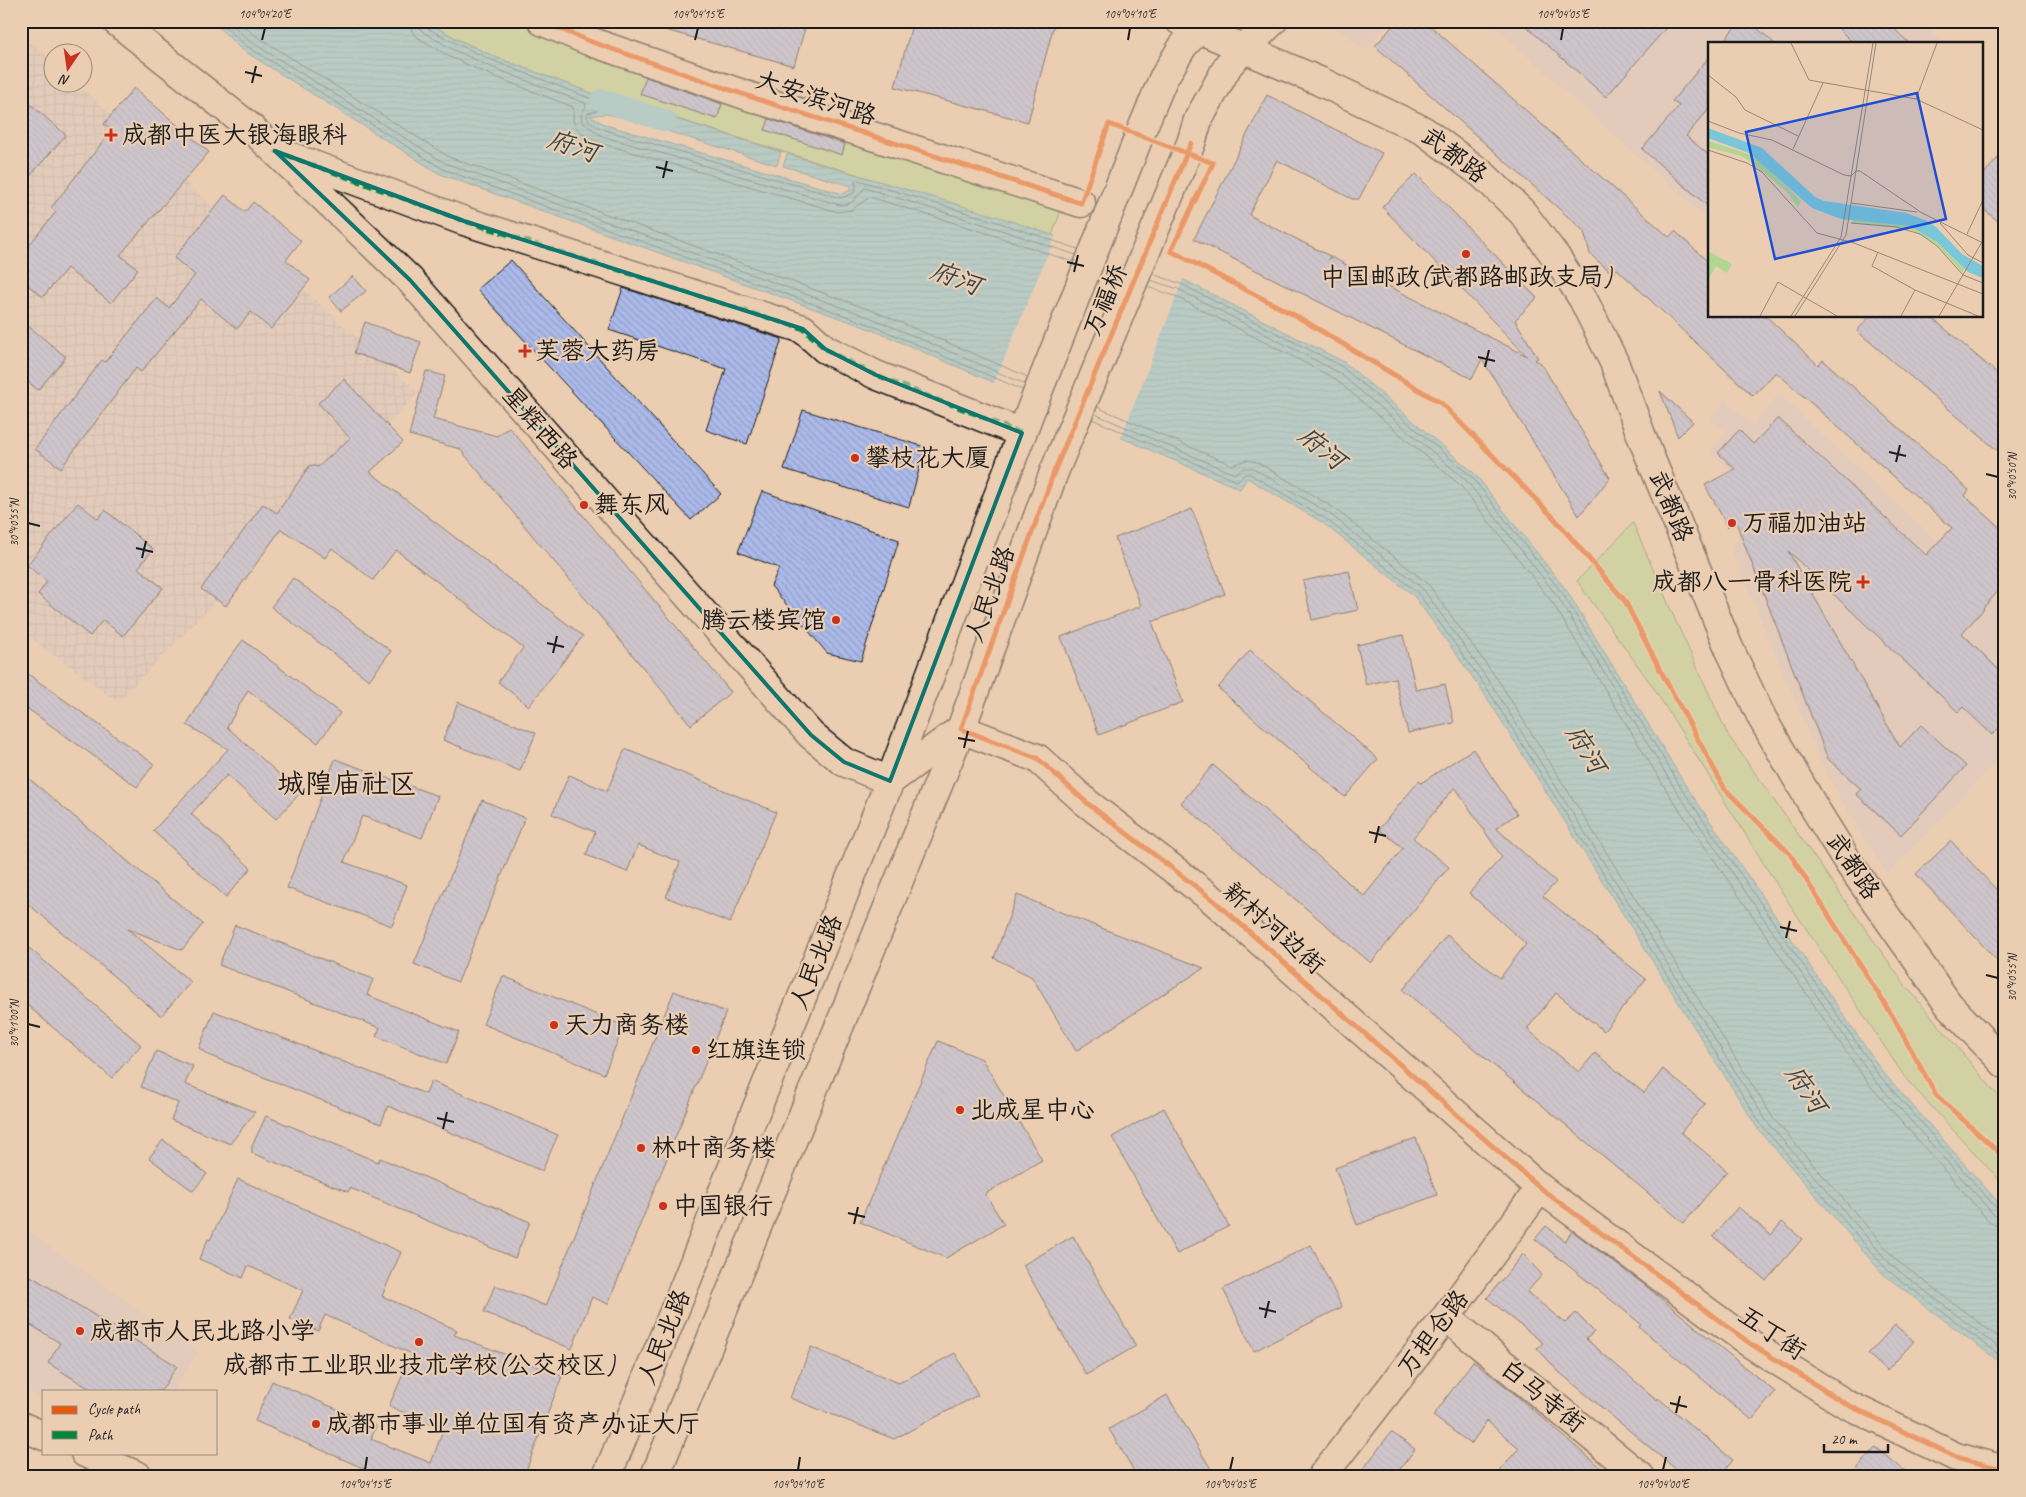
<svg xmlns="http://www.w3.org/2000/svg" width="2026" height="1497" viewBox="0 0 2026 1497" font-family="Caveat,'LXGW WenKai TC',sans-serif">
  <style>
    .built { fill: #d8c8c3 }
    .industrial { fill: url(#industrial-grid) }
    .park { fill: #b1d691; stroke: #667956 }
    .water { fill: url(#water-rules); stroke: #54838d }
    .pier { fill: #ebceb2 }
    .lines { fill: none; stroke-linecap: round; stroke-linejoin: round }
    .shore { stroke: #426068; stroke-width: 1 }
    .canal { stroke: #7ac7d9; stroke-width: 22 }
    .building { fill: url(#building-back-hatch); stroke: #1c1c1c }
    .minor-casing { stroke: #1c1c1c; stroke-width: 31 }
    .major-casing { stroke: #1c1c1c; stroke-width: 31 }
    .minor { stroke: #ebceb2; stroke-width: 28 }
    .major { stroke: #ebceb2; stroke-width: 28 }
    .quiet { stroke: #00873e; stroke-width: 4; stroke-dasharray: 8 4; stroke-linecap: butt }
    .cycleway-casing { stroke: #ebceb2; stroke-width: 8 }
    .cycleway { stroke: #e8590c; stroke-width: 5 }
    .marked { fill: none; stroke: #0f766e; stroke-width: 4; stroke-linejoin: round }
    .ticks { fill: none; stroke: #1c1c1c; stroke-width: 2 }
    .poi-dot { fill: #c8321e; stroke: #ebceb2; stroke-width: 2 }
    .labels { text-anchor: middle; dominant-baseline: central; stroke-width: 4.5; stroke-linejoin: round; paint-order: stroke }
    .street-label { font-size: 25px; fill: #1c1c1c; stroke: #ebceb2 }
    .poi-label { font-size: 25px; fill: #1c1c1c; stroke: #ebceb2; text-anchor: start }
    .water-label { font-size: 26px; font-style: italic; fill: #34474b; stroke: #ebceb2 }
    .quarter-label { font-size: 28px; fill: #1c1c1c; stroke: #ebceb2 }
    .inset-road { fill: none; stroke: #988776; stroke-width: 1 }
    .view { fill: #1d4ed8; fill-opacity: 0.15; stroke: #1d4ed8; stroke-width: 2.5 }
    .inset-edge { fill: none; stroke: #1c1c1c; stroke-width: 2.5 }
    .neatline { fill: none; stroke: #1c1c1c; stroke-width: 2 }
    .ticks-label { font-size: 12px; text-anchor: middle; fill: #1c1c1c }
  </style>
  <defs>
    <pattern id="industrial-grid" width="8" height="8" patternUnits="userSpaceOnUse" patternTransform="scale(1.25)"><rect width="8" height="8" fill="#d8c8c3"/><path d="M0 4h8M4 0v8" fill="none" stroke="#b9aba7"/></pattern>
    <pattern id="water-rules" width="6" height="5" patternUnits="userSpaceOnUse" patternTransform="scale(1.25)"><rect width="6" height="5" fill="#7ac7d9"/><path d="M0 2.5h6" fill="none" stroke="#69aaba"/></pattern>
    <pattern id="building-back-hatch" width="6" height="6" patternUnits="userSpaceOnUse" patternTransform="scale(1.25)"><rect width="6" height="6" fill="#abbaea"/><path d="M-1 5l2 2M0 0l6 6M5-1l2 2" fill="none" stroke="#939fc8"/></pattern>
  </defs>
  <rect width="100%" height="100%" fill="#ebceb2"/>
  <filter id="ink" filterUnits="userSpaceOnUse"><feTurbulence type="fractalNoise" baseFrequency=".02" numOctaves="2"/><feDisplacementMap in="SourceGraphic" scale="10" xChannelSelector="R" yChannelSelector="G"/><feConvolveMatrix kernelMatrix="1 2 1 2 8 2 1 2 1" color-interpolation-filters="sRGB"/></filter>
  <g filter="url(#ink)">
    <g class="built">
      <polygon points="1325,21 1391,21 1364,50"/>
      <polygon points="1488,21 1920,21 1945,44 1710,44 1710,222"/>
      <polygon points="1779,394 2005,604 2005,634 1998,641 2005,648 2005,753 1887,875 1842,802 1817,754 1730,548 1764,505 1710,451 1726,433 1710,419 1725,400 1753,424"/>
      <polygon points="21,1226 199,1352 173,1391 44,1391 44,1402 21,1387"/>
    </g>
    <polygon class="industrial" points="21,33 52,61 52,82 76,83 418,393 118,702 21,631"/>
    <g class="park">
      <polygon points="426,21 527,21 608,56 1063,205 1052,235 639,107 594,94 495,57 457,39"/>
      <polygon points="1633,523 1674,617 1728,735 1905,985 2005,1104 2005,1186 1906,1079 1779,888 1653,687 1577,581"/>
    </g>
    <g class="water">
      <polygon points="212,21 426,21 457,39 495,57 594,94 631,104 626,118 605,114 590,116 606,125 843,194 850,190 851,186 783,166 787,154 996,216 1182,279 1344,362 1474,473 1567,591 1686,786 1882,1071 2005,1210 2005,1366 1883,1274 1758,1129 1484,693 1414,596 1323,523 1247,478 1240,489 870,329 440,174 241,49"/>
      <polygon points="639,107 781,152 777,165 634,121"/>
    </g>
    <polygon class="pier" points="1056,234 1184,277 1120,440 993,385"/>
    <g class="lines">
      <g class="shore">
        <polyline points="219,21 245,45 443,169 871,325 1023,390"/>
        <polyline points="229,21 248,40 445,163 874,319 1025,384"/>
        <polyline points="239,21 253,34 449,157 876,312 1028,377"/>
        <path d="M410 21 412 31 417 37 448 56 488 74 573 107C574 111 573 114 573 119 575 132 589 138 600 143L838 212 851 210 870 197 990 234 1073 262"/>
        <path d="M418 21 419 28 423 32 452 49 491 67 585 103 586 106 581 115 582 122 602 136 840 205C856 205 856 195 865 188L992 227 1076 255"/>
        <path d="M424 21 427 28 455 43 494 61 592 99 623 107 624 110 622 112 605 109 588 113C584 122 597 126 605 130L841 198 854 193 856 187 855 181 858 180 994 221 1078 249"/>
        <polyline points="1153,274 1181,284 1341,366 1471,476 1563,594 1682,789 1878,1074 1999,1211 2005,1213"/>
        <polyline points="1150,280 1178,289 1338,372 1466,480 1558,597 1677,792 1873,1078 1995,1216 2005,1220"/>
        <polyline points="1147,287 1175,296 1334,378 1461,486 1552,602 1670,796 1867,1082 1989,1221 1995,1225 2005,1227"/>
        <polyline points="1097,407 1232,465 1246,460 1257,462 1334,508 1428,584 1500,683 1773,1118 1896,1260 2005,1342"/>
        <polyline points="1095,414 1234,474 1244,468 1253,468 1330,514 1423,589 1493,687 1767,1122 1891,1265 2005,1352"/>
        <polyline points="1092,419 1237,481 1245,474 1250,474 1326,519 1418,593 1488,690 1762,1126 1887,1270 2005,1359"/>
      </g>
      <polyline class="canal" points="601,100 666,121"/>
    </g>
    <g class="building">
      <polygon points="651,21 807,21 794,66 651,26"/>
      <polygon points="913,21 1055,21 1028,122 895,87"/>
      <polygon points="1397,21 1425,21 1669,237 1675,231 1710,264 1710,316 1766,316 1818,365 1823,360 1969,490 1965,496 2005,532 2005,584 1983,608 1984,609 1962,633 2005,676 2005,722 1992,735 1963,707 1958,712 1788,551 1900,747 1921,725 1966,766 1901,835 1856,794 1861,789 1828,759 1735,520 1728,527 1705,485 1735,469 1718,453 1739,430 1753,444 1778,418 1926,555 1952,528 1776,372 1753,396 1617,269 1613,274 1590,254 1584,231 1375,46"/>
      <polygon points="1520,21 1672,21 1606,97"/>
      <polygon points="1740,21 1749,21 1775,44 1721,44"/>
      <polygon points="1831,21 1886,21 1910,44 1854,44"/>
      <polygon points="1710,56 1710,108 1686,136 1710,156 1710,208 1642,149 1679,106 1672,101"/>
      <polygon points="646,77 722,104 717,119 640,94"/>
      <polygon points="134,88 209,152 120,255 138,269 111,303 67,268 43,297 21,280 21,255 56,212 51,208 112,130 104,124"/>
      <polygon points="1267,95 1382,153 1359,199 1352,199 1277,160 1249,215 1330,256 1328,260 1331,257 1527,356 1382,207 1416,174 1537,298 1515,320 1538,358 1535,360 1541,363 1610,478 1579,516 1482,359 1472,379 1194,239"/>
      <polygon points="21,96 66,135 30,176 21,168"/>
      <polygon points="769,119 845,144 842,155 765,130"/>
      <polygon points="2005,150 2005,227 1982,208 1982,176"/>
      <polygon points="225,195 245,212 253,202 301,241 286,260 310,280 271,329 251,312 237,329 201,299 141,372 136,368 61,468 35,449 102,360 105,362 157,298 169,308 195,275 174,258"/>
      <polygon points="511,260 721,494 691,520 477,289"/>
      <polygon points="353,276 366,291 341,311 329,297"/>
      <polygon points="623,288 782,339 747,444 706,430 726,369 609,330"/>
      <polygon points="1870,316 1930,316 2005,380 2005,457 1857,331"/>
      <polygon points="21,320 66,357 38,390 21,376"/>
      <polygon points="365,322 421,342 410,373 354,353"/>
      <polygon points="426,371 445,376 433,419 497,436 509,427 731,692 691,725 460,449 409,435"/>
      <polygon points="344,379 403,442 370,472 583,636 529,706 498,682 523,648 396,550 373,580 332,548 325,558 281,529 226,606 201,589 263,504 277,513 310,465 318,467 350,438 318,403"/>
      <polygon points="1660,391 1693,422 1678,437"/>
      <polygon points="803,410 925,447 909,507 784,469"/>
      <polygon points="762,491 899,540 861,661 827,653 771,586 779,568 738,552"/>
      <polygon points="78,503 98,519 105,510 153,549 138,568 163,588 123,636 103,620 90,636 38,594 47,582 27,565"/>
      <polygon points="1192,509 1225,594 1152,622 1183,702 1099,735 1061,637 1141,606 1115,538"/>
      <polygon points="1349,571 1358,610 1312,620 1303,581"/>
      <polygon points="293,578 391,651 369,680 271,607"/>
      <polygon points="1403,635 1416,690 1445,684 1454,723 1408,733 1395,678 1366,685 1357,645"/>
      <polygon points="243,640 340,713 318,743 248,690 227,727 300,793 276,819 227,775 191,814 251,868 226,897 153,831 228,749 187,725 216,675"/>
      <polygon points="1250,650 1378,759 1345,797 1218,688"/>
      <polygon points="21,669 154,764 137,787 21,704"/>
      <polygon points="458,702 536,733 520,771 443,740"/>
      <polygon points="625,749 776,812 730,923 666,897 680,862 638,845 627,872 586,855 595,832 552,814 569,775 607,791"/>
      <polygon points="1473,749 1517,814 1496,828 1556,882 1543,896 1646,979 1604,1031 1556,993 1527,1029 1579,1072 1595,1053 1644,1093 1663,1069 1705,1104 1681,1132 1727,1171 1684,1223 1403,990 1447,935 1500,978 1526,944 1469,893 1502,857 1455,787 1413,838 1449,867 1371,963 1181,803 1213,765 1364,896 1403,848 1379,829 1419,781 1421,783"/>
      <polygon points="335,759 438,796 422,838 362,816 344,862 407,885 392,926 287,888"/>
      <polygon points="21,772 203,924 182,950 128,929 191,982 161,1016 21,898"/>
      <polygon points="482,800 525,818 458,982 414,964"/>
      <polygon points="1951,841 2005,899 2005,969 1916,874"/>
      <polygon points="1017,895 1204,968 1076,1051 1032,977 994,958"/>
      <polygon points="235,925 373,979 367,995 459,1032 446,1064 376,1036 380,1028 219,965"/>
      <polygon points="21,941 141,1045 112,1078 21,1000"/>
      <polygon points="503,976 624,1026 604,1074 483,1024"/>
      <polygon points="674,991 726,1012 608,1304 592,1297 572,1349 484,1312 495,1285 546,1306"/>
      <polygon points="214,1011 426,1094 431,1081 558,1135 542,1171 388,1106 381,1124 208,1055 199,1048"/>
      <polygon points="938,1041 982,1059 1042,1160 985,1194 1004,1224 946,1258 860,1222"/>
      <polygon points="156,1051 193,1066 185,1084 255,1112 230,1144 171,1120 178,1103 141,1087"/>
      <polygon points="1164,1108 1229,1226 1177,1254 1112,1137"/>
      <polygon points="266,1116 378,1162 380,1158 530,1222 515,1258 350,1188 348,1192 252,1153 252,1146"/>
      <polygon points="1416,1138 1437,1195 1357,1225 1335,1168"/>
      <polygon points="163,1140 207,1174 193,1191 149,1158"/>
      <polygon points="238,1179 401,1252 382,1296 457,1330 454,1335 562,1376 524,1476 381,1476 255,1421 272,1381 376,1426 371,1439 431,1463 443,1430 389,1406 412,1354 325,1315 318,1331 290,1319 303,1290 248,1266 243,1278 199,1259 208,1239 210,1240"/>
      <polygon points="1738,1207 1771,1235 1782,1222 1802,1239 1766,1281 1713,1236"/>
      <polygon points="1546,1226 1565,1241 1572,1231 1646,1286 1775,1392 1752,1420 1639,1327 1641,1324 1535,1239"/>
      <polygon points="1073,1236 1136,1346 1086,1375 1023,1265"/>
      <polygon points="1311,1245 1342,1307 1254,1351 1223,1289"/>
      <polygon points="1523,1254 1542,1275 1527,1292 1565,1323 1576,1313 1594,1332 1586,1339 1657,1400 1658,1398 1733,1460 1720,1476 1684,1476 1559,1372 1537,1348 1543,1343 1487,1298"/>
      <polygon points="21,1270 177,1366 161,1391 93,1391 48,1363 60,1343 21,1319"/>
      <polygon points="1895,1325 1914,1341 1887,1371 1868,1354"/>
      <polygon points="811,1347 899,1383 955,1353 978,1395 894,1439 790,1398"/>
      <polygon points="1473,1361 1510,1390 1610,1476 1495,1476 1519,1448 1487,1421 1471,1444 1433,1416"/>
      <polygon points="1167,1395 1215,1476 1137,1476 1109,1429"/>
      <polygon points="1391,1432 1415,1449 1395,1476 1358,1476"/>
      <polygon points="1876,1447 1911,1476 1851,1476"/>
    </g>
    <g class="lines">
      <defs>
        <g id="minor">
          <polyline points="116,21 251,128 410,280 811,735 844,762 890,781 961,729 1037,758 1087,803 1212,899 1540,1188 1751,1344 1846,1404 1956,1457 2005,1470"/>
          <polyline points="542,21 589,41 751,97 1081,203"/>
          <polyline points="1180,21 1319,81 1424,131 1482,174 1522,212 1556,257 1583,299 1614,362 1643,440 1729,648 1762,718 1815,809 1848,862 1949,1005 2005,1064"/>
          <polyline points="286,155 464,221 803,329 825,349 876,375 1022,433"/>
          <polyline points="1446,1317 1640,1476"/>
          <polyline points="21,1426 44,1436"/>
          <polyline points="85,1453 138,1476"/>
          <polyline points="1322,1476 1446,1317 1540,1188"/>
        </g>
        <g id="major">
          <polyline points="607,1476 890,781 1028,417 1142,129 1163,79 1183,46 1206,21"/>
          <polyline points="655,1476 961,729 1054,472 1191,143 1198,120 1229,64 1273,21"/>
        </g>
      </defs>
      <use href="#minor" class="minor-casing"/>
      <use href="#major" class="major-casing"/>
      <use href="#minor" class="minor"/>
      <use href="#major" class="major"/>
      <polyline class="quiet" points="275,151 464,221 803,329 825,349 876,375 1022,433"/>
      <defs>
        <g id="cycleway">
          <polyline points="542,21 589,41 751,97 1081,203 1109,124 1213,163 1171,251 1298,317 1441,403 1554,518 1625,601 1658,666 1725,789 1790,854 1893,1017 1936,1095 2005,1158"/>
          <polyline points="1191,143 1054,472 961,729 1037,758 1087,803 1212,899 1540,1188 1751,1344 1846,1404 1956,1457 2005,1470"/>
        </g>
      </defs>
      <use href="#cycleway" class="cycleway-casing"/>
      <use href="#cycleway" class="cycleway"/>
    </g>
  </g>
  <path d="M0 0H2026V1497H0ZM275 151 464 221 803 329 825 349 876 375 1022 433 890 781 844 762 811 735 410 280Z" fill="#ebceb2" fill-opacity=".55" fill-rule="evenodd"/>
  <path class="marked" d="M275 151 464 221 803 329 825 349 876 375 1022 433 890 781 844 762 811 735 410 280Z"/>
  <path class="ticks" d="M262 40 265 28M695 40 698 28M1128 40 1130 28M1561 40 1563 28M245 72 262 76M252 83 256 66M656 167 673 171M663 178 667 161M1067 262 1084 266M1074 272 1078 255M1478 357 1495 361M1485 367 1489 350M1889 452 1906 456M1896 462 1900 445M1986 474 1998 477M28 523 40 526M136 548 153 552M142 558 146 541M547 643 564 647M553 653 557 636M958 738 975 741M964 748 968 731M1369 832 1386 836M1375 843 1379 826M1780 927 1797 931M1786 938 1790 921M1986 975 1998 978M28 1024 40 1027M437 1118 454 1122M443 1129 447 1112M848 1213 865 1217M854 1224 858 1207M1259 1308 1276 1312M1265 1318 1269 1301M1670 1403 1687 1407M1676 1413 1680 1396M365 1470 367 1457M798 1470 800 1457M1230 1470 1233 1457M1663 1470 1666 1457"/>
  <g class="poi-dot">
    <path d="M108.5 127.5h5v5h5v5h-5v5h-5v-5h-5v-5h5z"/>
    <circle cx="1466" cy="254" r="5"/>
    <path d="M522.5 343.5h5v5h5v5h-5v5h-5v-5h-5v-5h5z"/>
    <circle cx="855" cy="458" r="5"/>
    <circle cx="584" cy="505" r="5"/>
    <circle cx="1732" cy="523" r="5"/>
    <path d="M1860.5 574.5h5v5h5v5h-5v5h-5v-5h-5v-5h5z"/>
    <circle cx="836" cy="620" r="5"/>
    <circle cx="554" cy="1025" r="5"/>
    <circle cx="696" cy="1050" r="5"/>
    <circle cx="960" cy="1110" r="5"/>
    <circle cx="641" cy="1148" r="5"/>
    <circle cx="663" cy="1206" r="5"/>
    <circle cx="80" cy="1331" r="5"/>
    <circle cx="419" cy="1342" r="5"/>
    <circle cx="316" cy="1424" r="5"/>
  </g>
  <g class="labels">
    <g class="street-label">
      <text transform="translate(816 98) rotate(18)">大安滨河路</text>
      <text transform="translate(1454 155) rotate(37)">武都路</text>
      <text transform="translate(1105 300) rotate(-67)">万福桥</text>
      <text transform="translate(540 428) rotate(49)">星辉西路</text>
      <text transform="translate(1671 506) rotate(67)">武都路</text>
      <text transform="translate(990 594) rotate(-70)">人民北路</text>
      <text transform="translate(1853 866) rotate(56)">武都路</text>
      <text transform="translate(1274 928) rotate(41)">新村河边街</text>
      <text transform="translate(816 962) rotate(-68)">人民北路</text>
      <text transform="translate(1433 1333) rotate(-53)">万担仓路</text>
      <text transform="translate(1772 1333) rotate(34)">五丁街</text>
      <text transform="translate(664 1337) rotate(-68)">人民北路</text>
      <text transform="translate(1543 1396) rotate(39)">白马寺街</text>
    </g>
    <g class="poi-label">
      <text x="122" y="135">成都中医大银海眼科</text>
      <text x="1466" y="277" text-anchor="middle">中国邮政(武都路邮政支局)</text>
      <text x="535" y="351">芙蓉大药房</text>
      <text x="865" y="458">攀枝花大厦</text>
      <text x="594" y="505">舞东风</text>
      <text x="1742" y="523">万福加油站</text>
      <text x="1852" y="582" text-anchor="end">成都八一骨科医院</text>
      <text x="826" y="620" text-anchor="end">腾云楼宾馆</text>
      <text x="564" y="1025">天力商务楼</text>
      <text x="706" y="1050">红旗连锁</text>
      <text x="970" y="1110">北成星中心</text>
      <text x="651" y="1148">林叶商务楼</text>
      <text x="673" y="1206">中国银行</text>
      <text x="90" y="1331">成都市人民北路小学</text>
      <text x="419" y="1365" text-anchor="middle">成都市工业职业技术学校(公交校区)</text>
      <text x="326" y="1424">成都市事业单位国有资产办证大厅</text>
    </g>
    <g class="water-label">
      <text transform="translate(573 146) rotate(18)">府河</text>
      <text transform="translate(956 278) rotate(20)">府河</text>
      <text transform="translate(1322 448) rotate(39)">府河</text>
      <text transform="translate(1586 749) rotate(58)">府河</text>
      <text transform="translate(1806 1089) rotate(56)">府河</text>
    </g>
    <g class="quarter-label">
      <text x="347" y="783">城隍庙社区</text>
    </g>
  </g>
  <g transform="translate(1708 42)">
    <rect width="275" height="275" fill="#ebceb2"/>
    <path d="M0 99 40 112 56 123 93 159 90 165 78 149 42 119 33 114 0 105ZM145 178 202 184 229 200 256 227 254 230 229 203 202 187 144 181ZM0 209 24 222 19 231 8 224 0 239Z" fill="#b1d691"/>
    <path d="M0 86 54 106 107 155 116 159 198 171 217 178 228 185 254 212 275 224V236L260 230 229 200 202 184 133 177 104 166 41 111 0 96Z" fill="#7ac7d9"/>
    <path class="inset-road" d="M83 1 101 38 208 57 275 88M0 33 28 55 37 68 90 94M208 57 229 1M0 79 31 91 64 98 136 133 143 134 148 129H152L214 171 275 201M85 107 115 41M0 108 39 121 54 130 109 191 146 201 275 252M143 161 209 170M143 181 188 185 212 192 229 204 255 233 275 241M232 181 260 213 275 221M259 192 275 158M170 210 164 224 207 248 270 274M52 274 70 240 129 274M83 274 133 195 165 1M87 274 138 193 168 1M193 274 207 248M231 274 274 200"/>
    <path class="view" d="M209 51 238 177 67 217 38 90Z"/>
    <rect width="275" height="275" class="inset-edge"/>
  </g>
  <rect width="2026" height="1497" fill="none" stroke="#ebceb2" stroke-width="55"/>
  <rect x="42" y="1390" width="175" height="65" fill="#ebceb2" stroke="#988776"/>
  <rect x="52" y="1406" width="25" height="8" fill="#e8590c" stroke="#988776"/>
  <text x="88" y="1414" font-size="15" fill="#1c1c1c">Cycle path</text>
  <rect x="52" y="1431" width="25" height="8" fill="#00873e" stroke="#988776"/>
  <text x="88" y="1440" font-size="15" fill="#1c1c1c">Path</text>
  <g transform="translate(68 68) rotate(193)"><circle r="24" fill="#ebceb2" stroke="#988776"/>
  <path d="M0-4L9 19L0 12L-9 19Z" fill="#c8321e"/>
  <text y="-8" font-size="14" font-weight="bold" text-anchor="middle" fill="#1c1c1c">N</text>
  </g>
  <path d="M1824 1444v8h64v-8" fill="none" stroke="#1c1c1c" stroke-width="2.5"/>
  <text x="1831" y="1444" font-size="15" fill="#1c1c1c" stroke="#ebceb2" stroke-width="4" paint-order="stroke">20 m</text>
  <rect x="28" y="28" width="1970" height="1442" class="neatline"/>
  <g class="ticks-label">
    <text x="265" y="18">104°04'20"E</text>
    <text x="698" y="18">104°04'15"E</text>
    <text x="1130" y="18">104°04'10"E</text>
    <text x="1563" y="18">104°04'05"E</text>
    <text transform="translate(2012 477) rotate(-90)" y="4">30°40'50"N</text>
    <text transform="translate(14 523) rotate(-90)" y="4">30°40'55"N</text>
    <text transform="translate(2012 978) rotate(-90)" y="4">30°40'55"N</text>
    <text transform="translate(14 1024) rotate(-90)" y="4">30°41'00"N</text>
    <text x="365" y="1488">104°04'15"E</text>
    <text x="798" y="1488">104°04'10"E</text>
    <text x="1230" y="1488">104°04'05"E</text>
    <text x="1663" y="1488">104°04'00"E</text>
  </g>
</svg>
